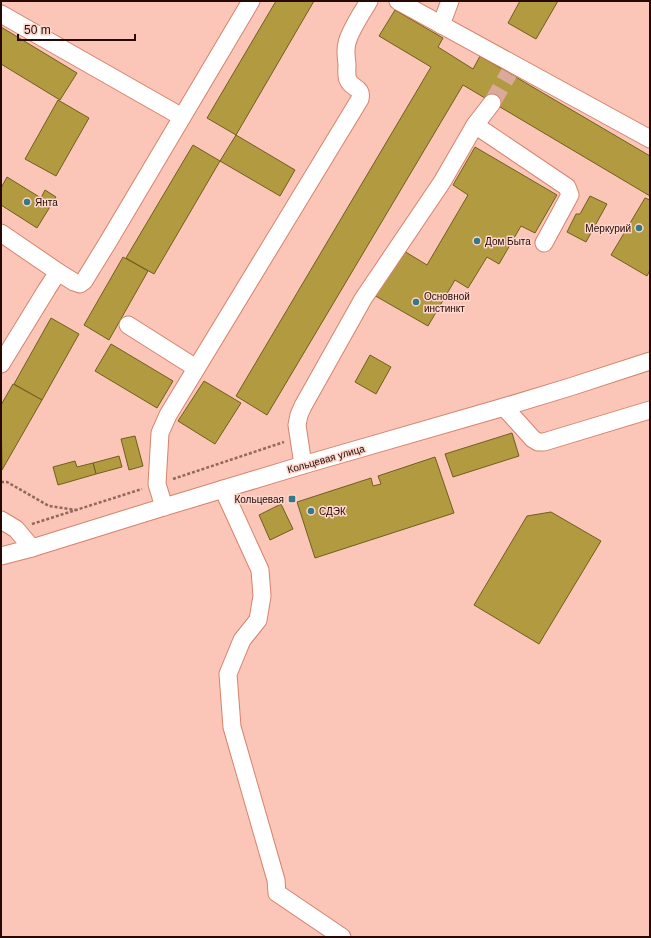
<svg xmlns="http://www.w3.org/2000/svg" width="651" height="938" viewBox="0 0 651 938" font-family="Helvetica,sans-serif">
  <style>
    .building { fill: #b29a41; stroke: #705f1b }
    .lines { fill: none; stroke-linecap: round; stroke-linejoin: round }
    .minor-tunnel { stroke: #dba99c; stroke-width: 17; stroke-dasharray: 17 8; stroke-linecap: butt }
    .minor-casing { stroke: #d6826d; stroke-width: 19 }
    .path { stroke: #92685e; stroke-width: 2.5; stroke-dasharray: 3 2; stroke-linecap: butt }
    .minor { stroke: #fff; stroke-width: 17 }
    .poi-dot { fill: #357988; stroke: #fcd7cd; stroke-width: 1.5 }
    .labels { text-anchor: middle; dominant-baseline: central; stroke-width: 3; stroke-linejoin: round; paint-order: stroke }
    .poi-label { font-size: 10px; fill: #270803; stroke: #fcd7cd; text-anchor: start }
    .street-label { font-size: 10px; fill: #270803; stroke: #fcd7cd }
  </style>
  <rect width="100%" height="100%" fill="#fbc5b7"/>
  <g class="building">
    <polygon points="276,1 314,1 236,135 207,118"/>
    <polygon points="520,1 558,1 536,39 508,23"/>
    <polygon points="395,10 443,38 438,47 473,69 480,56 650,156 650,196 463,85 267,415 236,396 431,67 379,36"/>
    <polygon points="1,27 77,73 60,100 1,64"/>
    <polygon points="58,100 89,118 56,176 25,159"/>
    <polygon points="236,135 295,170 280,196 220,161"/>
    <polygon points="193,145 220,161 154,274 126,258"/>
    <polygon points="475,147 557,195 535,233 521,226 499,264 487,257 468,288 455,280 428,326 372,294 399,248 427,265 468,195 453,185"/>
    <polygon points="7,177 41,198 45,190 56,197 37,228 1,205 1,188"/>
    <polygon points="590,196 607,204 586,242 567,232 576,214 580,214"/>
    <polygon points="645,198 650,200 650,270 647,276 611,255"/>
    <polygon points="123,257 148,271 109,340 84,325"/>
    <polygon points="51,318 79,334 42,400 14,384"/>
    <polygon points="111,344 173,381 157,408 95,371"/>
    <polygon points="370,355 391,367 376,394 355,382"/>
    <polygon points="204,381 241,403 215,444 178,421"/>
    <polygon points="13,384 42,400 2,470 1,405"/>
    <polygon points="512,433 519,456 453,477 445,454"/>
    <polygon points="135,436 143,466 129,470 121,439"/>
    <polygon points="119,456 122,467 96,474 93,463"/>
    <polygon points="435,457 454,513 315,558 297,502 371,478 373,486 381,484 378,476"/>
    <polygon points="75,461 77,467 93,463 96,474 58,485 53,467"/>
    <polygon points="281,504 293,529 270,540 259,515"/>
    <polygon points="551,512 601,541 539,644 474,605 527,516"/>
  </g>
  <g class="lines">
    <polyline class="minor-tunnel" points="492,103 509,73"/>
    <defs>
      <g id="minor">
        <polyline points="398,1 650,139"/>
        <polyline points="1,14 182,117"/>
        <polyline points="441,25 450,1"/>
        <polyline points="475,125 492,103"/>
        <polyline points="1,233 58,272"/>
        <polyline points="128,325 196,368"/>
        <polyline points="1,364 47,289 58,272 74,282 80,284 84,281 108,242 251,1"/>
        <polyline points="504,407 533,439 538,442 544,442 650,410"/>
        <polyline points="303,465 297,425 299,415 303,406 363,299 442,182 475,125 567,187 570,195 544,243"/>
        <polyline points="223,489 260,570 262,596 258,620 242,640 228,674 232,727 276,880 277,893 342,937"/>
        <path d="M164 507 157 484 160 433 168 415 360 99C363 87 352 89 348 80 346 75 347 70 347 64 346 57 345 50 347 43 350 30 362 13 369 1"/>
        <polyline points="1,520 16,529 32,548"/>
        <polyline points="1,556 32,548 164,507 303,465 504,407 570,387 650,361"/>
      </g>
    </defs>
    <use href="#minor" class="minor-casing"/>
    <g class="path">
      <polyline points="173,479 284,442"/>
      <polyline points="1,482 7,482 49,506 76,510"/>
      <polyline points="32,524 142,489"/>
    </g>
    <use href="#minor" class="minor"/>
  </g>
  <g class="poi-dot">
    <circle cx="27" cy="202" r="4"/>
    <circle cx="639" cy="228" r="4"/>
    <circle cx="477" cy="241" r="4"/>
    <circle cx="416" cy="302" r="4"/>
    <rect x="288" y="495" width="8" height="8" rx="2"/>
    <circle cx="311" cy="511" r="4"/>
  </g>
  <g class="labels">
    <g class="poi-label">
      <text x="35" y="202">Янта</text>
      <text x="631" y="228" text-anchor="end">Меркурий</text>
      <text x="485" y="241">Дом Быта</text>
      <text x="424" y="296">Основной<tspan x="424" dy="12">инстинкт</tspan></text>
      <text x="284" y="499" text-anchor="end">Кольцевая</text>
      <text x="319" y="511">СДЭК</text>
    </g>
    <g class="street-label">
      <text transform="translate(326 459) rotate(-16)">Кольцевая улица</text>
    </g>
  </g>
  <rect width="651" height="938" fill="none" stroke="#270803" stroke-width="4"/>
  <path d="M18 34v6h117v-6" fill="none" stroke="#270803" stroke-width="2"/>
  <text x="24" y="34" font-size="12" fill="#270803" stroke="#fcd7cd" stroke-width="3" paint-order="stroke">50 m</text>
</svg>
